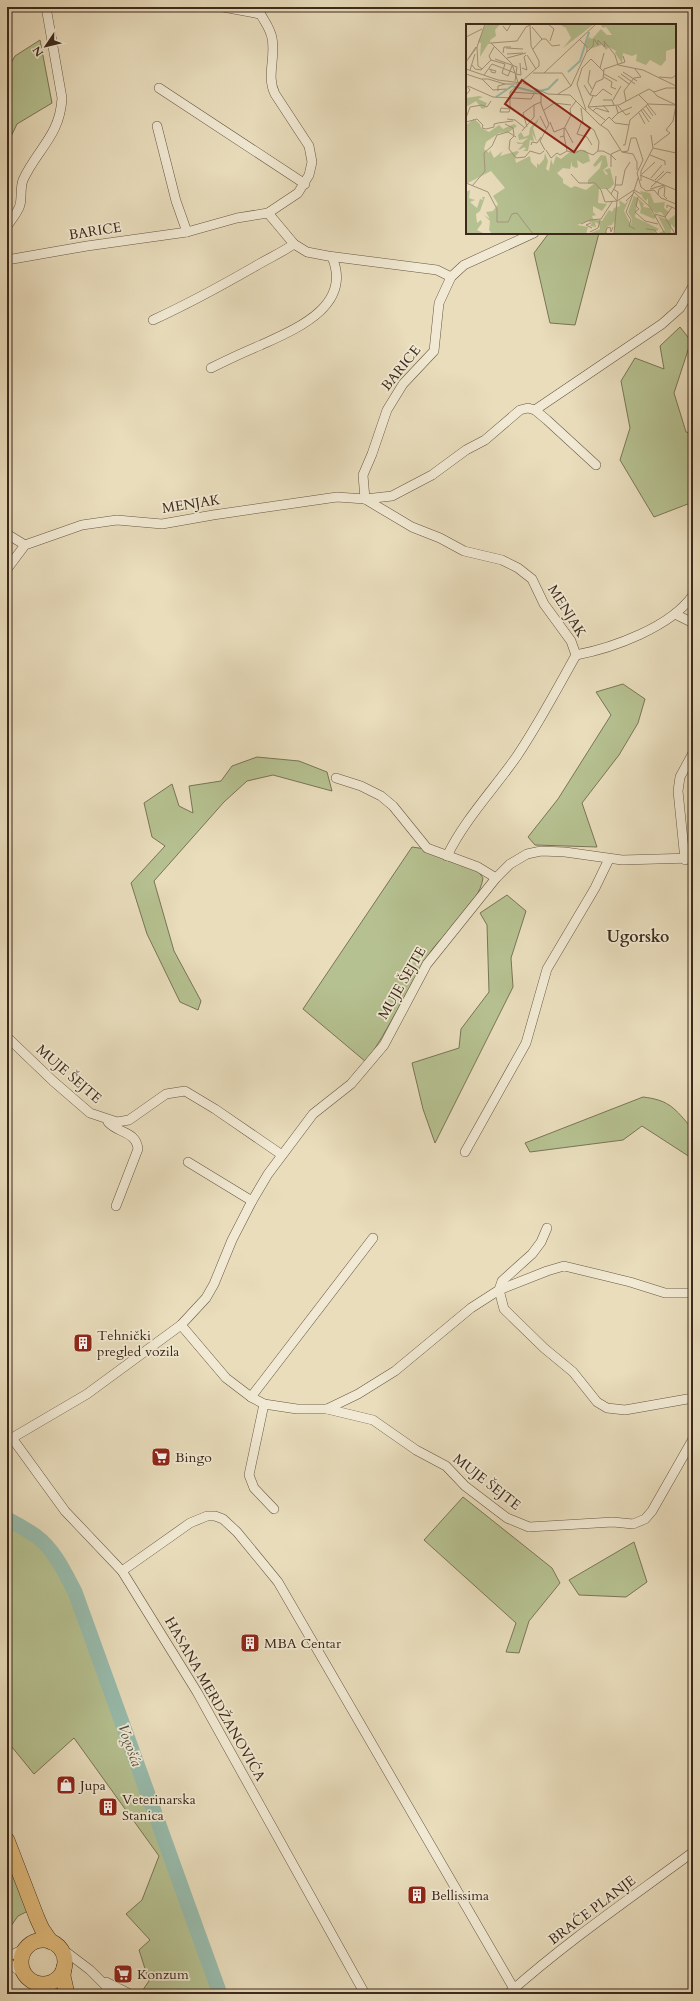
<svg xmlns="http://www.w3.org/2000/svg" width="700" height="2001" viewBox="0 0 700 2001" font-family="Cardo,serif">
  <style>
    .green { fill: #b6c191; stroke: #797556 }
    .lines { fill: none; stroke-linecap: round; stroke-linejoin: round }
    .river { stroke: #98bcad; stroke-width: 15 }
    .street-casing { stroke: #675643; stroke-width: 10 }
    .primary-casing { stroke: #3c291b; stroke-width: 16 }
    .street { stroke: #f1e9d3; stroke-width: 9 }
    .primary { stroke: #e4be7e; stroke-width: 15 }
    .labels { text-anchor: middle; dominant-baseline: central; stroke-width: 3.5; stroke-linejoin: round; paint-order: stroke }
    .street-label { font-size: 14px; fill: #3c291b; stroke: #f1e9d3 }
    .poi-label { font-size: 14px; fill: #3c291b; stroke: #f1e9d3; text-anchor: start }
    .water-label { font-size: 15px; font-style: italic; fill: #534e40; stroke: #f1e9d3 }
    .quarter-label { font-size: 16px; font-weight: bold; fill: #3c291b; stroke: #f1e9d3 }
    .inset-river { fill: none; stroke: #98bcad; stroke-width: 2 }
    .inset-road { fill: none; stroke: #a4957c; stroke-width: 1 }
    .view { fill: #8f2418; fill-opacity: 0.15; stroke: #8f2418; stroke-width: 2 }
    .inset-edge { fill: none; stroke: #3c291b; stroke-width: 2 }
  </style>
  <rect width="100%" height="100%" fill="#e9ddbc"/>
  <filter id="stains"><feTurbulence type="fractalNoise" baseFrequency=".005" numOctaves="4"/><feColorMatrix values="0 0 0 0 .2 0 0 0 0 .09 0 0 0 0 .02 0 0 0 .5 -.17"/></filter>
  <radialGradient id="worn" r=".72"><stop offset=".6" stop-color="#630" stop-opacity="0"/><stop offset="1" stop-color="#630" stop-opacity=".3"/></radialGradient>
  <g class="green">
    <polygon points="40,40 52,103 17,124 7,145 7,70 15,56"/>
    <polygon points="549,233 599,233 575,325 550,323 534,253"/>
    <polygon points="680,327 691,341 674,393 686,432 693,434 693,502 654,517 620,460 630,428 621,381 635,358 664,369 660,346"/>
    <polygon points="623,684 645,699 638,723 619,755 582,803 597,847 535,845 528,837 558,799 611,715 596,692"/>
    <polygon points="257,757 299,761 327,772 332,791 273,775 247,781 224,802 154,881 174,951 201,1001 198,1010 180,1002 147,934 131,883 165,846 152,837 144,803 172,784 179,806 193,813 189,786 221,781 232,766"/>
    <path d="M412 847 426 849 449 861 477 869 483 878C481 893 470 904 461 917 450 931 435 943 426 959 405 993 389 1029 366 1062L303 1009Z"/>
    <polygon points="507,895 526,911 511,958 513,987 435,1143 423,1109 412,1063 459,1048 461,1029 489,992 487,925 480,913"/>
    <path d="M643 1097C667 1100 673 1106 689 1125H693V1159L642 1126 623 1140 530 1152 525 1143Z"/>
    <polygon points="463,1497 552,1568 560,1583 529,1621 519,1653 506,1652 516,1623 424,1540"/>
    <path d="M7 1519C17 1524 27 1530 36 1536 54 1549 65 1573 75 1592L220 1994H140L149 1981 139 1950 150 1940 126 1914 142 1900 159 1856 74 1738 34 1774 7 1741Z"/>
    <polygon points="634,1542 647,1582 626,1597 579,1595 569,1580"/>
    <polygon points="7,1838 34,1908 18,1916 11,1926 7,1929"/>
  </g>
  <g class="lines">
    <path class="river" d="M7 1519C17 1524 27 1530 36 1536 54 1549 65 1573 75 1592L220 1994"/>
    <defs>
      <g id="street">
        <polyline points="223,7 260,14"/>
        <polyline points="159,88 305,184"/>
        <polyline points="157,126 176,201 187,232"/>
        <polyline points="268,213 294,244 307,252 328,256 437,270 451,277"/>
        <path d="M7 226C12 219 18 212 20 205 22 197 20 188 23 180 37 149 60 136 62 98L46 7"/>
        <path d="M7 260 87 246 187 232 237 218 268 213 298 193 309 175 312 162 309 146 275 94C266 76 276 58 272 38 269 24 261 19 258 7"/>
        <path d="M153 320C188 304 221 286 254 267 267 259 281 253 294 244"/>
        <path d="M211 368C227 360 244 352 261 345 296 329 353 306 332 257"/>
        <polyline points="535,410 662,324 680,308 693,286"/>
        <path d="M365 499 412 527 440 538 464 551 502 560 518 568 532 579 544 604 571 641 576 655C557 689 539 723 517 756 494 789 465 819 447 856"/>
        <polyline points="365,499 363,475 372,454 387,410 403,384 434,351 439,303 451,277 464,265 534,233"/>
        <polyline points="7,534 25,545"/>
        <polyline points="7,569 25,545 82,525 117,520 162,524 213,515 337,497 365,499 392,496 432,475 466,450 485,440 520,410 528,408 535,410 547,420 596,465"/>
        <polyline points="675,614 693,623"/>
        <path d="M576 655C613 648 671 627 693 595"/>
        <polyline points="336,778 361,786 381,796 393,806 427,848 478,867 496,878"/>
        <polyline points="685,860 678,791 680,777 693,753"/>
        <polyline points="7,1037 53,1081 90,1113 117,1122 129,1120 166,1094 185,1091 215,1109 282,1155"/>
        <path d="M108 1122C119 1134 136 1131 138 1149L116 1206"/>
        <polyline points="465,1152 526,1043 547,969 595,888 609,859"/>
        <polyline points="188,1162 252,1201"/>
        <polyline points="547,1228 541,1242 532,1254 502,1281 499,1290 504,1309 544,1348 573,1372 597,1402 607,1408 625,1410 693,1398"/>
        <polyline points="181,1325 226,1378 251,1397 264,1404 297,1409 327,1409 358,1394 395,1371 471,1308 499,1290 547,1271 564,1266 630,1282 665,1293 693,1293"/>
        <polyline points="251,1397 373,1238"/>
        <polyline points="264,1404 249,1475 254,1488 274,1509"/>
        <polyline points="327,1409 373,1420 416,1450 446,1466 465,1486 507,1518 529,1527 613,1522 633,1524 645,1519 652,1511 693,1439"/>
        <polyline points="12,1438 65,1511 122,1571 197,1692 365,1994"/>
        <polyline points="7,1441 87,1394 181,1325 206,1298 214,1284 232,1240 252,1201 268,1174 313,1114 351,1084 384,1045 427,964 496,878 510,864 527,854 541,851 565,852 622,860 693,858"/>
        <polyline points="122,1571 190,1523 207,1516 215,1516 223,1519 237,1532 278,1582 517,1994"/>
        <polyline points="57,1945 90,1970 114,1994"/>
        <polyline points="7,1957 24,1949"/>
        <polyline points="7,1962 24,1974"/>
        <polyline points="106,1982 130,1994"/>
        <path d="M508 1994C566 1942 631 1898 693 1852"/>
      </g>
      <g id="primary">
        <polyline points="7,1840 37,1918 42,1929 51,1942"/>
        <circle cx="43" cy="1962" r="22"/>
        <polyline points="64,1967 63,1976 67,1994"/>
      </g>
    </defs>
    <use href="#street" class="street-casing"/>
    <use href="#primary" class="primary-casing"/>
    <use href="#street" class="street"/>
    <use href="#primary" class="primary"/>
  </g>
  <defs>
    <symbol id="building-square" viewBox="-11 -11 22 22"><rect x="-9" y="-9" width="18" height="18" rx="4" fill="#8f2418" stroke="#f1e9d3"/><path d="M-4-6H4V6H1V3H-1V6H-4ZM-2.5-4.3h1.7v1.8h-1.7ZM.8-4.3h1.7v1.8H.8ZM-2.5-1h1.7V.8h-1.7ZM.8-1h1.7V.8H.8Z" fill="#fff"/></symbol>
    <symbol id="supermarket-square" viewBox="-11 -11 22 22"><rect x="-9" y="-9" width="18" height="18" rx="4" fill="#8f2418" stroke="#f1e9d3"/><path d="M-6-5.5h2.5l.6 2H6L4.5 2H-2.5L-4.4-4H-6ZM-1.5 3.2a1.3 1.3 0 1 0 .1 0ZM3 3.2a1.3 1.3 0 1 0 .1 0Z" fill="#fff"/></symbol>
    <symbol id="shop-square" viewBox="-11 -11 22 22"><rect x="-9" y="-9" width="18" height="18" rx="4" fill="#8f2418" stroke="#f1e9d3"/><path d="M-5-2.5h2.3a2.7 3.5 0 0 1 5.4 0H5L5.5 6h-11ZM-1.5-2.5h3a1.5 2.3 0 0 0-3 0Z" fill="#fff"/></symbol>
  </defs>
  <g fill-rule="evenodd">
    <use href="#building-square" x="72" y="1332" width="22" height="22"/>
    <use href="#supermarket-square" x="150" y="1446" width="22" height="22"/>
    <use href="#building-square" x="239" y="1632" width="22" height="22"/>
    <use href="#shop-square" x="55" y="1774" width="22" height="22"/>
    <use href="#building-square" x="97" y="1796" width="22" height="22"/>
    <use href="#building-square" x="406" y="1884" width="22" height="22"/>
    <use href="#supermarket-square" x="112" y="1963" width="22" height="22"/>
  </g>
  <g class="labels">
    <g class="street-label">
      <text transform="translate(95 231) rotate(-9)">BARICE</text>
      <text transform="translate(401 368) rotate(-51)">BARICE</text>
      <text transform="translate(191 504) rotate(-9)">MENJAK</text>
      <text transform="translate(567 611) rotate(58)">MENJAK</text>
      <text transform="translate(402 983) rotate(-60)">MUJE ŠEJTE</text>
      <text transform="translate(69 1074) rotate(41)">MUJE ŠEJTE</text>
      <text transform="translate(487 1482) rotate(38)">MUJE ŠEJTE</text>
      <text transform="translate(215 1699) rotate(60)">HASANA MERDŽANOVIĆA</text>
      <text transform="translate(592 1910) rotate(-37)">BRAĆE PLANJE</text>
    </g>
    <g class="poi-label">
      <text x="97" y="1335">Tehnički<tspan x="97" dy="16">pregled vozila</tspan></text>
      <text x="175" y="1457">Bingo</text>
      <text x="264" y="1643">MBA Centar</text>
      <text x="80" y="1785">Jupa</text>
      <text x="122" y="1799">Veterinarska<tspan x="122" dy="16">Stanica</tspan></text>
      <text x="431" y="1895">Bellissima</text>
      <text x="137" y="1974">Konzum</text>
    </g>
    <g class="water-label">
      <text transform="translate(130 1745) rotate(70)">Vogošća</text>
    </g>
    <g class="quarter-label">
      <text x="638" y="937">Ugorsko</text>
    </g>
  </g>
  <g transform="translate(466 24)">
    <rect width="210" height="210" fill="#e9ddbc"/>
    <path d="M20 0H34L29 6 30 12 24 16 25 20H22L14 33 15 19 12 18ZM93 0H128L97 24 105 14 100 4ZM134 0H210V24L200 27V36L195 42 184 36 180 41 170 37 171 30 166 32 157 29 156 39 149 29 150 27 143 23 140 26 136 21 123 25 119 22 116 28 123 13 126 15 135 5 141 11H146L140 3 137 4ZM13 72 17 73 12 75 21 79 19 84 16 85 10 77 0 83V74ZM73 94 71 99 67 104 71 118 66 109 68 117 64 116 62 127H57L60 125 58 123 55 125 52 126 57 120H52L50 118 56 119 62 114 53 116 52 111 55 108 58 113 63 111 64 104ZM8 95 14 100 15 104 23 108 33 101 37 105 48 100 51 102 43 108 33 109 20 118 18 125 23 129 24 126 28 134 37 127 34 132 51 127 53 128 49 133 50 139 64 132 65 138 71 144V139L73 141 78 135 79 129 82 137 80 145 83 147 85 135 87 141 90 132 95 135 105 127 119 126 122 129 124 137 117 140 111 136 112 143 110 144 106 142V137L104 145 97 144 91 149 97 155V159L105 164 109 162 120 166 129 159 122 160V156L134 144 136 136 129 143 127 141 135 131 140 132 142 142 137 146 140 151 142 150 138 146 144 144 148 160 143 165H133L132 179 141 180 136 187 127 182V188L130 191 126 192 127 195 136 197 143 186 146 188 148 184 154 182 153 176 159 180 163 175 158 187 165 201 166 195 162 188 168 172 172 174 178 180 177 183 184 184 187 191H191L188 195 174 189 175 184 172 175 169 193 193 205 189 208 190 210H149L148 197 146 201 142 202 140 207 142 210H123L134 205 133 200 129 198 130 203 124 202 126 199 122 197 111 201 122 203 120 210H26L23 206 24 197 18 191 24 195 20 188 27 187 32 180 27 172 39 164 25 147 0 160V101ZM4 166 3 174 9 176 4 178 11 184 14 175 17 176 16 173H19L14 187 10 190 11 199 15 196 16 199 11 206 19 210H0V168ZM174 167 184 169 188 179 199 178 198 184 203 188 199 193 195 188 190 189 187 187 182 180V174L180 177 177 174ZM210 190V205L205 200V210H191L199 206 192 192 202 196Z" fill="#b6c191"/>
    <path class="inset-river" d="M102 48 114 37 123 8M30 73 46 62 69 68 82 65 92 55"/>
    <path class="inset-road" d="M82 0 88 5 84 17M37 2 41 7 45 0M66 3 76 15M0 13 16 5M11 23 12 42 16 45M40 24 57 25M67 25 76 15H80L86 22 94 21M121 28 127 22 128 15 132 21V16L139 23 138 17 149 31 152 41M37 29 38 23H45M41 30 57 29M61 31 70 45M41 34 60 29M2 35 10 23M29 35 51 43 49 57M25 36 39 40 36 49 42 52 46 42M25 36 23 32 28 23M0 38 11 23 19 0M6 41 9 45 15 46 25 36M152 41 177 46 210 62M56 44 61 46 58 33 60 31M134 44 138 29M0 45 32 56 56 59M23 45 30 47 29 49 25 48V46M4 46 9 30M124 46 122 58 126 65M157 48 171 57M67 49H96L105 62M78 49 130 0M0 50 15 55H22M50 50 55 51 54 39M138 50 151 57M155 50 169 60M18 51 26 40 49 49M152 52 163 60M138 53 146 58 145 63 150 65M193 53 206 54 210 51M16 55 27 66 40 65M22 55 39 60H53M56 57 73 42V37L65 22 64 1M52 58 46 40 25 19 51 17 60 3 64 1M57 59 82 70 104 71 133 100 142 106 156 128 162 127 165 114H170L177 136 171 149 175 163 180 167 188 166 195 174 210 180M0 61 4 66 0 71M118 61 124 71 130 72 137 65 146 71M2 62 27 73 65 75 68 70M32 67V62L39 60M187 67 191 72 210 81 207 97 200 106 204 109 188 121M44 68 53 60M75 69V80L83 100 74 117 79 126M92 70 105 62 121 27V23L113 15M124 71 130 58 137 55 138 45 159 38 157 32M173 71 182 80M137 76H146L148 81M147 76 155 62M160 77 158 67 168 54 175 53 169 45M182 80 209 81M182 81 190 91M152 82 160 91 164 89M180 82 187 92M122 83 153 81 183 65 188 68 200 64H210M122 83 139 96M122 83 127 72M115 84 117 99 128 106 133 118 132 127M44 85 35 84 34 88H43L44 85V68L75 70M177 85 185 95M78 86 88 79 105 81M120 86 111 60 116 44 125 35 138 48M175 86 183 98M127 87 130 84 143 88 137 81M152 89 166 83M173 89 179 100M74 92 80 104M0 94 4 83 16 81 21 83 25 77M41 95 49 96 59 104M145 96 152 89 150 82M0 98 11 95 17 101 16 104 20 105 28 103V100L32 99 47 97M84 98 88 108 98 104M39 100 47 104 48 111M135 101 143 93 149 99 163 101M61 103 57 89 68 81M99 104 107 119M56 107 68 93V81L75 78M111 110 121 113 126 121M111 110 116 97M48 112 44 116 43 125 50 134 59 133 64 127 74 130 78 127M98 112 101 127M94 113 98 112V105L105 91 104 85 110 77M65 121 66 118 71 119 75 113M157 121H159L164 96 182 80M187 124 210 129M80 126 85 134 91 129 94 131 101 127M101 127 109 129 115 126 127 131 132 127H137L145 131 150 136M156 128 167 130 171 138V146M184 131 199 137V141M145 143V130L154 126M105 150 113 159H129L135 166 139 178 151 177M176 150 189 138M174 151 210 166M185 154 196 141M189 156 198 147M175 157V147L187 124 185 111M0 159 22 168 31 185V198H42L46 190 51 189 67 210M149 161H156L159 146 164 138M6 162 19 147 18 129 26 122 31 111 42 108 50 113M185 163 201 148 205 149M199 163 198 172 201 175M140 164 151 177M147 165 152 168 151 176M184 165 198 161M168 168 184 183 199 210M145 170 149 163 150 152M167 170 160 188 165 196 163 202 169 205M192 171 193 165 199 162M160 177 167 170 172 154M201 184V181L210 185M169 188 179 197 192 200M169 188 173 185 170 182 172 173M189 190 199 193 209 210M199 193 206 183M125 199 120 201 126 204M115 200 124 196 135 195 146 178M180 205 189 206 191 210M124 208 132 204 134 196M139 210 141 204 144 203 145 208 147 203M148 210 151 177 168 166 175 170"/>
    <path class="view" d="M56 56 124 104 108 128 39 80Z"/>
    <rect width="210" height="210" class="inset-edge"/>
  </g>
  <rect width="700" height="2001" fill="none" stroke="#e9ddbc" stroke-width="24"/>
  <rect x="8" y="8" width="684" height="1985" fill="none" stroke="#3c291b" stroke-width="2"/>
  <rect x="12" y="12" width="676" height="1977" fill="none" stroke="#3c291b"/>
  <g transform="translate(46 46) rotate(235)" stroke="#f1e9d3" stroke-width="3" paint-order="stroke">
  <path d="M0-3L7 15L0 10L-7 15Z" fill="#3c291b"/>
  <text y="-6" font-size="11" font-weight="bold" text-anchor="middle" fill="#3c291b">N</text>
  </g>
  <rect width="100%" height="100%" filter="url(#stains)"/>
  <rect width="100%" height="100%" fill="url(#worn)"/>
</svg>
